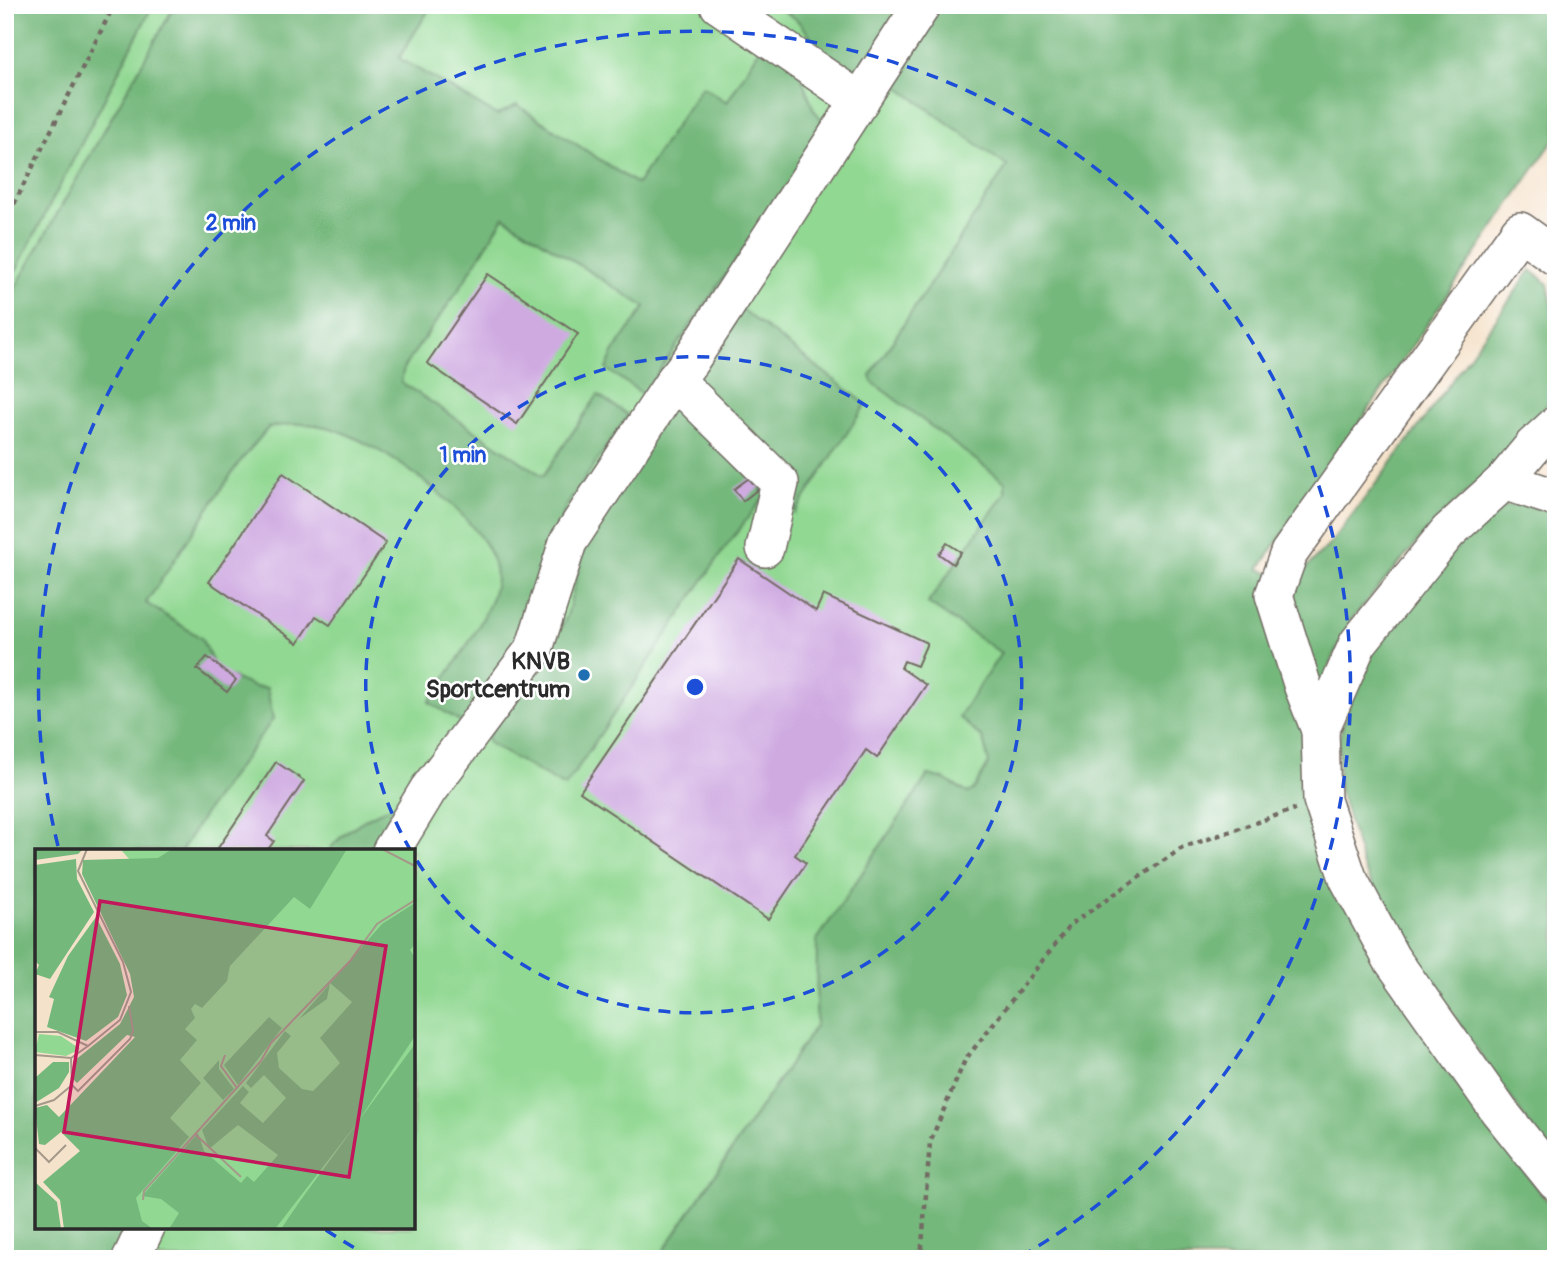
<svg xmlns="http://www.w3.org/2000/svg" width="1561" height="1264" viewBox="0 0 1561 1264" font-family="Pangolin,sans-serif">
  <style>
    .green { fill: #91d892; stroke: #5e825e; stroke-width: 2; fill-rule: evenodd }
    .forest { fill: #74b87c; stroke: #507254; stroke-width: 2 }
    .building { fill: #cfaae1 }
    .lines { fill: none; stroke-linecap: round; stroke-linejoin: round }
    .minor-casing { stroke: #726b63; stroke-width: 40 }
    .path { stroke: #726b63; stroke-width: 4.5; stroke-dasharray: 5 5; stroke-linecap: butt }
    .minor { stroke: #fff; stroke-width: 37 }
    .ring { fill: none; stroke: #1d4ed8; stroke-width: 3.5; stroke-dasharray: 12 9 }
    .poi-dot { fill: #1f6fb2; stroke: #fff; stroke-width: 2.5 }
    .labels { text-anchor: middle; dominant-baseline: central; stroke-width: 5; stroke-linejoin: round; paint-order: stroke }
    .poi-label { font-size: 24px; font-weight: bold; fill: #2b2b2b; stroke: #fff; text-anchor: end }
    .inset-road { fill: none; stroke: #a4998a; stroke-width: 2 }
    .view { fill: #c2185b; fill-opacity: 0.15; stroke: #c2185b; stroke-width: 3.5 }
    .inset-edge { fill: none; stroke: #2b2b2b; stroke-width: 3.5 }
    .centre { fill: #1d4ed8; stroke: #fff; stroke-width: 3.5 }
    .ring-label { font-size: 21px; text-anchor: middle; font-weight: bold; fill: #1d4ed8; stroke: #fff; stroke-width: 5; stroke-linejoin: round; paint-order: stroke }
  </style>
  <rect width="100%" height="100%" fill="#fff"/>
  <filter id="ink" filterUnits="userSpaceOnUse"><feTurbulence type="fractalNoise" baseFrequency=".0143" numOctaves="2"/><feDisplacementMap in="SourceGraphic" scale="14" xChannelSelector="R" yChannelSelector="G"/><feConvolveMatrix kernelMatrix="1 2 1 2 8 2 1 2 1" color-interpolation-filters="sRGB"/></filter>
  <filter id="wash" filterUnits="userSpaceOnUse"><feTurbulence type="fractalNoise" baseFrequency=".00686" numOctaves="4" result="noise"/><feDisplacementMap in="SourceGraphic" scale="28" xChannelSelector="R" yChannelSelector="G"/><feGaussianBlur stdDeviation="1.57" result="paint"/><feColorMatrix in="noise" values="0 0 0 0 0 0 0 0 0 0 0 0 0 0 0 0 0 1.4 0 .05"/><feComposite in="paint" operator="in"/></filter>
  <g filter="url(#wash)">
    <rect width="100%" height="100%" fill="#f5e2ca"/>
    <path class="green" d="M5 5H1492L784 1259H5ZM37 851H413V1227H37Z"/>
    <g class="forest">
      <polygon points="5,5 153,5 5,292"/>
      <path d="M175 5H432L399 58 497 115 517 105 637 184 702 86 727 102 770 32 796 63 814 110 828 127 643 394 606 369 613 353 645 307 504 217 458 291 404 367 401 382 543 476 598 395 628 415 565 508 537 612 464 724 429 702C449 671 497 610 496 576 494 520 376 439 326 427 306 422 288 424 268 428L238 464 146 603 201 638 213 663 226 675 254 687 267 688 273 719 207 810 181 851H37V1227H130L116 1259H5V306Z"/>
      <polygon points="774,5 911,5 842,106 809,34 796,19"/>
      <polygon points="942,5 1556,5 1556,137 1259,569 1284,577 1304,570 1330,544 1412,436 1531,270 1548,284 1556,325 1556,394 1506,454 1427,531 1350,621 1319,689 1304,742 1301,777 1310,820 1395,987 1449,1073 1488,1126 1556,1212 1556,1259 658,1259 816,1025 817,940 928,775 944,779 968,793 974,789 989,763 983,739 959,717 1001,653 928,603 1005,493 1005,482 872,382 870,376 1007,166 890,81"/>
      <polygon points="737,306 866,404 795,513 786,466 689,374"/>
      <polygon points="673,396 766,494 722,552 565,787 490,744 487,738 553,644 567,616 591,518"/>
      <polygon points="1520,504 1556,512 1556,1159 1538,1137 1403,943 1363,867 1338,784 1339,738 1354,688 1368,657 1398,615 1492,508"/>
      <path d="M404 802 374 851H328C347 827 375 812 404 802Z"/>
    </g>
    <g id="blocks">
      <g class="building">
        <polygon points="488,274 578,334 517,424 427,363"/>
        <polygon points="759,471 767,482 743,501 734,489"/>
        <polygon points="283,473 386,543 330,625 316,616 298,643 209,582"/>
        <polygon points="947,543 961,552 953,564 939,554"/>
        <polygon points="739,559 816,611 823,595 927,643 917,666 904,661 901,668 926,685 877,758 866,750 795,855 806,863 768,919 580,792"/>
        <polygon points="207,657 236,680 227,692 197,669"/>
        <polygon points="276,762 304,781 267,836 274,841 267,851 216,851"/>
      </g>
    </g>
  </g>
  <g filter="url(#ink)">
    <use href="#blocks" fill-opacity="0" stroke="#726b63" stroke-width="2"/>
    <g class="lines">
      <defs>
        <g id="minor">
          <polyline points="719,5 860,101"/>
          <polyline points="675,380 780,483 765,548"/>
          <polyline points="1556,425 1533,446 1504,481 1556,498"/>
          <polyline points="1504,481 1448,532 1358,643 1320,730 1322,800 1348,878 1391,958 1499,1111 1556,1182"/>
          <polyline points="1320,730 1303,687 1274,595 1289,553 1520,231 1556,257"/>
          <polyline points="391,851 428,790 534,649 568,542 675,380 690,361 922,5"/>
          <polyline points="131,1259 146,1227"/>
        </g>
      </defs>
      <use href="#minor" class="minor-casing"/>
      <g class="path">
        <polyline points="5,222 114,5"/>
        <polyline points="921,1259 930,1142 965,1060 1071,924 1182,848 1295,809"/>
      </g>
      <use href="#minor" class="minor"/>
    </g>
  </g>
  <g class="ring">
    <path d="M411 851A328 328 0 1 1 414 856"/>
    <path d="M372 1258A656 656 0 0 1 323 1228M58 846A656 656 0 1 1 1018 1258"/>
  </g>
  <circle class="poi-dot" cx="584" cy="675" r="7"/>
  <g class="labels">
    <g class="poi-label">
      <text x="570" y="661">KNVB<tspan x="570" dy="28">Sportcentrum</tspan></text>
    </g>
  </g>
  <g transform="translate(35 849)">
    <rect width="380" height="380" fill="#f5e2ca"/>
    <path d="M91 0H137L123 10 95 11 87 2ZM275 0H380V380H64L101 340 30 273ZM4 185 26 187 45 200 31 207 0 203Z" fill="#91d892"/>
    <path d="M0 0H48L43 5 0 11ZM137 0H312L275 60 259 48 195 117 192 132 167 159 160 155 156 160 160 169 150 180 162 191 145 211 166 234 135 269 154 288 101 349 107 372 118 380H29L25 351 8 333 45 302 26 283 10 296 4 295 0 259 12 256 24 268 100 188 92 186 42 234 39 231V212L85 175 99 148 95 125 47 25 48 11 123 9ZM41 10 42 30 59 63 15 130 0 125 4 116 0 112V16ZM380 54V95L375 101 380 109V187L322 274 240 380H134L144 364 126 350 107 347 163 284 169 302 206 334 212 327 219 333 243 306 203 276 174 300 167 281 208 237 214 243 205 254 228 274 251 249 229 226 216 239 211 234 250 182 256 187 242 204 244 219 267 240 278 242 284 236 305 214 285 189 317 153 295 134 292 150 264 170 347 75ZM61 68 85 115 92 146 83 168 51 192 12 178 19 150 14 148 33 107ZM234 168 247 179 203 236 189 216ZM380 195V380H246L265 352ZM184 211V220L199 240 188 251 168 229ZM18 213H34V223L24 239 0 254V229ZM0 333 22 353 26 380H0Z" fill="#74b87c"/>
    <path class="inset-road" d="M52 0 43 22 88 113 96 143 85 171 53 197M347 0 380 17M0 183H23L53 197 36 209 0 206M190 206 186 217 202 239M36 209 37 236 43 242 95 190 98 182 94 157M0 257 19 251 37 236M160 285 206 328M0 299 14 313 31 296M108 351 109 342 226 212 236 194 315 112 342 75 380 51"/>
    <path class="view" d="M65 52 351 97 314 328 29 283Z"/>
    <rect width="380" height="380" class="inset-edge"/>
  </g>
  <circle cx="695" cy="687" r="10" class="centre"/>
  <g class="ring-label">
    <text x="231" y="230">2 min</text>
    <text x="463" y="462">1 min</text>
  </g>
  <rect width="1561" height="1264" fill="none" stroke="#fff" stroke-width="28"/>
</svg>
